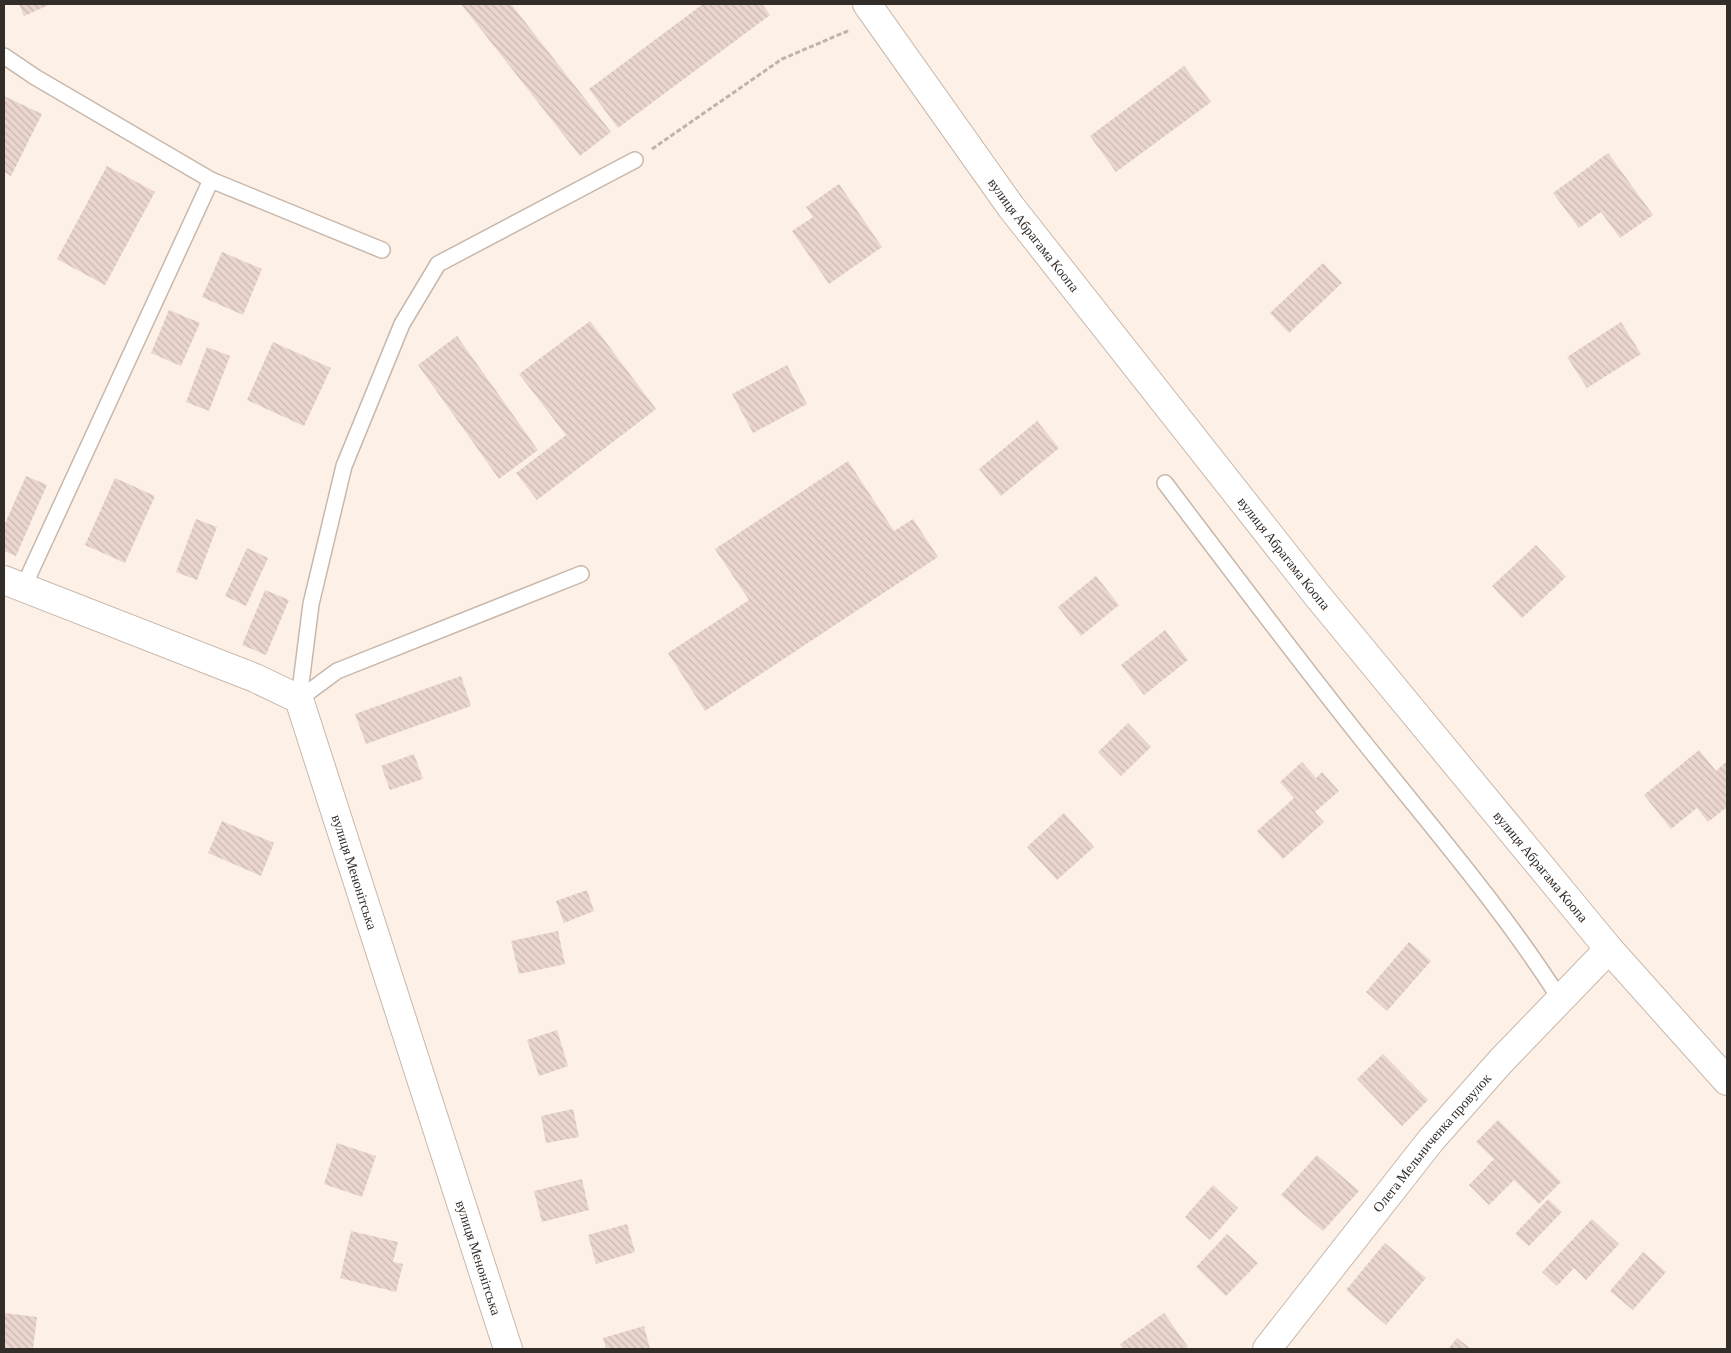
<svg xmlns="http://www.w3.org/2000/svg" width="1731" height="1353" viewBox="0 0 1731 1353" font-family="'Crimson Pro',serif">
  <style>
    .building { fill: url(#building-back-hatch) }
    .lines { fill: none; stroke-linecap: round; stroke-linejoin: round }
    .service-casing { stroke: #c8b8ac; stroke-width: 18 }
    .minor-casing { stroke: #c8b8ac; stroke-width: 30 }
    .primary-casing { stroke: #c8b8ac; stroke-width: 30 }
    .path { stroke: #bfb4ac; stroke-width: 3; stroke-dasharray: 5 2.5; stroke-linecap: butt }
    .service { stroke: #fff; stroke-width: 15 }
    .minor { stroke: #fff; stroke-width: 28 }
    .primary { stroke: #fff; stroke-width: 28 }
    .labels { text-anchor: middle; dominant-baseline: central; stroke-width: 4.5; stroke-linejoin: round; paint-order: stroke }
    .street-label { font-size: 14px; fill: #332d29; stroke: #fff }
  </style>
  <defs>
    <pattern id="building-back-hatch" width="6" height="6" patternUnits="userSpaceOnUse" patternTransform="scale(1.25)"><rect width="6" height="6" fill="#ead6cf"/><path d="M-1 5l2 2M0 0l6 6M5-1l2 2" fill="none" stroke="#c9b8b2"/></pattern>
  </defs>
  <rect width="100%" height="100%" fill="#fdf0e6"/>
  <g class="building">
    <polygon points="19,4 51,4 24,16"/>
    <polygon points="461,4 511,4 611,132 580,156"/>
    <polygon points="703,4 762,4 770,15 618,128 589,89"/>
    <polygon points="1184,66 1211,102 1116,172 1090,136"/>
    <polygon points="4,96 42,114 11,176 4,172"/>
    <polygon points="1608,153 1653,215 1620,238 1601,212 1579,228 1553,193"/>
    <polygon points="107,166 155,192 105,285 57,259"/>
    <polygon points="839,184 882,247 829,284 792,231 813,217 806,207"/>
    <polygon points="222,252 262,269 243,315 202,297"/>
    <polygon points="1323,263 1342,283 1289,333 1270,313"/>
    <polygon points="169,310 200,323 181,366 151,353"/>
    <polygon points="590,321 656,409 537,500 516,473 566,435 519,374"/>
    <polygon points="1621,322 1641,354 1587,388 1567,357"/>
    <polygon points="457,336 538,450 499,479 418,365"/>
    <polygon points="273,342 331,368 304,426 247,400"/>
    <polygon points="207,347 230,356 209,411 186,402"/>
    <polygon points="787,365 807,404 753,433 732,394"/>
    <polygon points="1037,421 1059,448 1001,496 979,469"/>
    <polygon points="848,461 894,531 913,519 938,557 705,711 668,653 749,600 715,549"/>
    <polygon points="26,476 47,485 16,556 4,551 4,526"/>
    <polygon points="115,478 155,496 125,563 85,545"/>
    <polygon points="196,519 217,527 197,580 176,572"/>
    <polygon points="1536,545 1566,577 1522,618 1492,586"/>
    <polygon points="247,548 268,558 246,606 225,596"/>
    <polygon points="1096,576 1119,605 1081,636 1058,607"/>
    <polygon points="265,590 289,600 266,655 242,645"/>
    <polygon points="1165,630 1188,660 1144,695 1121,665"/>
    <polygon points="461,676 471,706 366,744 355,714"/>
    <polygon points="1128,723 1151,747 1121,776 1098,752"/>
    <polygon points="1699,750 1716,771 1727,761 1727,807 1708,822 1697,808 1671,829 1644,795"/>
    <polygon points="414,754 423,779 390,790 381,766"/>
    <polygon points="1302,762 1316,778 1322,772 1339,791 1315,812 1324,822 1283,859 1257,831 1294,798 1280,782"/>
    <polygon points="1064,813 1094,847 1057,880 1027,847"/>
    <polygon points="222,821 274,843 261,876 208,853"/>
    <polygon points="587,890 594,911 564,923 556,901"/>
    <polygon points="558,931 565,964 519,974 511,941"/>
    <polygon points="1409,942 1431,961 1387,1011 1366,992"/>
    <polygon points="557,1030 568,1066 539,1076 527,1040"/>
    <polygon points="1383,1054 1428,1100 1402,1126 1357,1079"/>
    <polygon points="573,1109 579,1137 546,1143 541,1116"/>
    <polygon points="1498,1120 1561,1182 1539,1204 1514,1180 1489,1205 1469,1185 1494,1159 1476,1142"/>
    <polygon points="337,1143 376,1156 362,1197 324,1184"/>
    <polygon points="1317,1155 1359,1191 1323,1231 1281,1195"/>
    <polygon points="582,1179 589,1210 542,1222 534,1191"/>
    <polygon points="1213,1185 1238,1208 1210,1240 1185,1217"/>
    <polygon points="1548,1199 1562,1212 1529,1246 1515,1234"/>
    <polygon points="1592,1219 1619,1244 1586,1280 1574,1268 1557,1286 1542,1272"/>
    <polygon points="627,1224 635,1252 596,1264 588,1235"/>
    <polygon points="351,1231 398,1242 393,1262 403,1264 396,1292 340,1278"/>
    <polygon points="1227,1234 1258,1263 1226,1296 1196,1267"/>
    <polygon points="1385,1243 1426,1278 1386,1325 1346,1290"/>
    <polygon points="1643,1252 1666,1272 1633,1310 1610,1291"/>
    <polygon points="4,1313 37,1317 33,1349 4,1349"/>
    <polygon points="1164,1313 1188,1347 1185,1349 1124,1349 1120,1344"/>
    <polygon points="644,1326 650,1349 606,1349 603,1338"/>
    <polygon points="1457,1338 1471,1349 1448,1349"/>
  </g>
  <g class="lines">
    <defs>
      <g id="service">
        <polyline points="4,56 35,77 211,180 382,250"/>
        <path d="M1165 483C1230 569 1295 656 1363 741 1430 825 1502 908 1560 999"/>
        <polyline points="23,588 211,180"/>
        <polyline points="299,699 311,604 344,466 402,324 438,264 635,160"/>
        <polyline points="299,699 337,671 581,574"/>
      </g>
      <g id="minor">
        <path id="s1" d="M4 580 255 678 299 699 508 1349"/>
        <path id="s2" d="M1267 1349 1431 1140 1501 1061 1609 949"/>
      </g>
      <g id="primary">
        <path id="s3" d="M867 4 1011 207 1316 594 1609 949 1727 1081"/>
      </g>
    </defs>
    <use href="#service" class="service-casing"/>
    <use href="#minor" class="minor-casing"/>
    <use href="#primary" class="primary-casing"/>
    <polyline class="path" points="652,149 782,59 850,30"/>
    <use href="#service" class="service"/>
    <use href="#minor" class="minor"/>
    <use href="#primary" class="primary"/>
  </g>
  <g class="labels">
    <g class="street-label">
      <text stroke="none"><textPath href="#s3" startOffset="285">вулиця Абрагама Коопа</textPath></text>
      <text stroke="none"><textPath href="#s3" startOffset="690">вулиця Абрагама Коопа</textPath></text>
      <text stroke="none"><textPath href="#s3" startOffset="1095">вулиця Абрагама Коопа</textPath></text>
      <text stroke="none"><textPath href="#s1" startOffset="500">вулиця Менонітська</textPath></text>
      <text stroke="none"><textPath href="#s2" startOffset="264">Олега Мельниченка провулок</textPath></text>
      <text stroke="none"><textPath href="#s1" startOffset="905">вулиця Менонітська</textPath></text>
    </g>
  </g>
  <rect width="1731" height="1353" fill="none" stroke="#332d29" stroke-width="10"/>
</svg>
